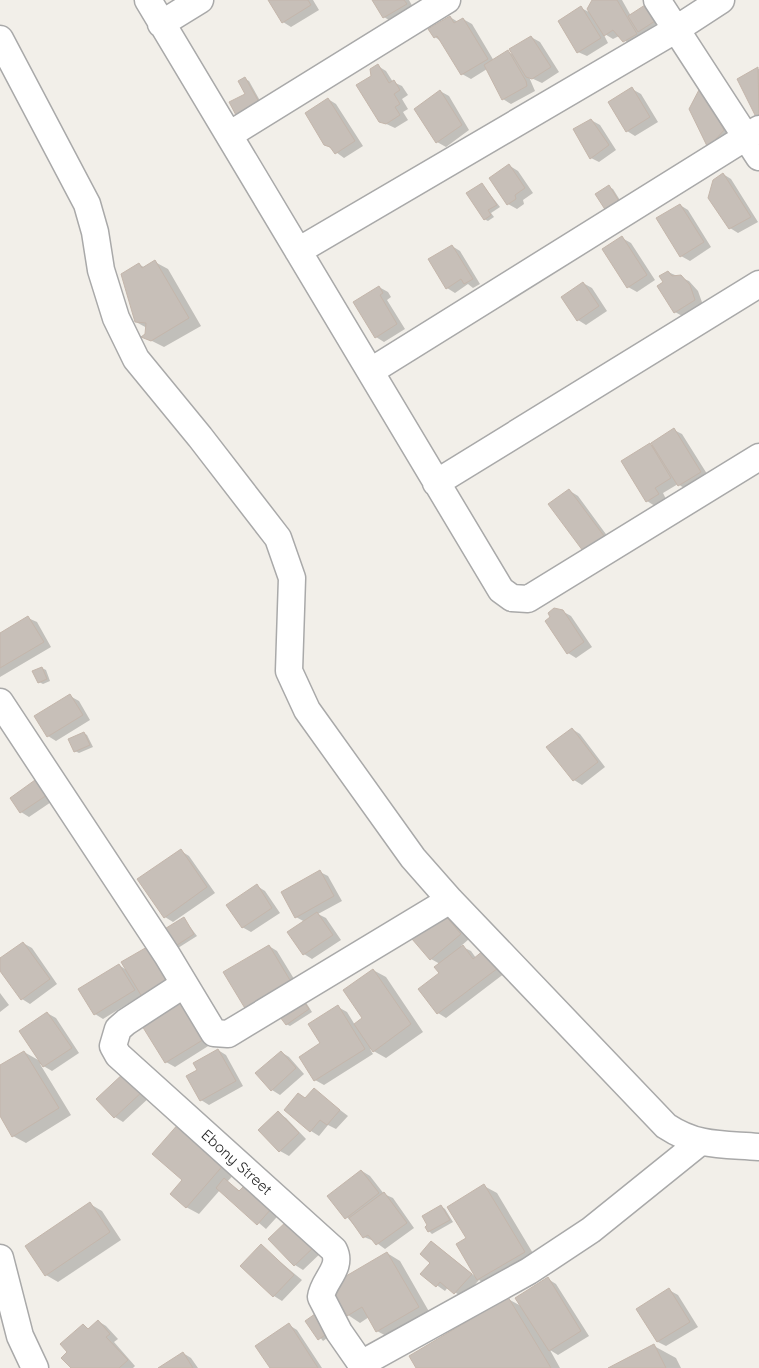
<svg xmlns="http://www.w3.org/2000/svg" width="759" height="1368" viewBox="0 0 759 1368" font-family="Quicksand,sans-serif">
<style>
.shadow{fill:#0003}
.building{fill:#c7bfb8;stroke:#c4b6ab}
.lines{fill:none;stroke-linecap:round;stroke-linejoin:round}
.minor-casing{stroke:#a9a9a9;stroke-width:29}
.minor{stroke:#fff;stroke-width:26}
.labels{text-anchor:middle;dominant-baseline:central;stroke-width:4.5;stroke-linejoin:round;paint-order:stroke}
.street-label{font-size:15px;fill:#222;stroke:#fff}
</style>
<rect width="100%" height="100%" fill="#f2efe9"/>
<path class="shadow" d="M269 0H313L319 10 291 27 283 22Z
M374 0H409L414 9 392 22 384 17Z
M593 0H622L631 16 645 7 658 23 642 34 645 39 632 46 619 36 613 39 603 33 608 43 587 56 578 52 581 8 591 13Z
M450 17 458 22 463 19 472 24 494 61 508 52 514 55 531 37 540 42 559 72 542 83 529 77 535 91 511 104 503 99 487 69 471 79 462 74 442 42 435 37 430 29Z
M378 66 386 71 393 82 402 86 408 95 402 99 408 109 403 112 408 120 395 128 380 121 372 77Z
M758 69H759V117L738 80Z
M245 79 249 81 263 106 246 94Z
M701 87 732 136 709 147Z
M632 89 641 94 658 122 635 136 627 131Z
M440 91 449 96 469 130 446 147 437 142Z
M328 99 336 104 363 146 344 158 325 144Z
M591 120 600 125 616 150 599 162 591 158Z
M510 166 518 171 533 193 523 200 524 204 517 209 508 204Z
M723 174 731 179 758 222 738 233 730 228Z
M482 184 500 207 491 213 494 217 488 221 484 219Z
M609 187 613 189 623 205 610 213Z
M680 205 688 210 711 247 690 261 681 256Z
M622 238 631 243 655 280 637 292 628 287Z
M452 246 460 251 480 284 473 288 468 284 455 293 447 288Z
M155 262 168 269 201 326 164 347 144 337 146 335 147 328 136 322 139 264 145 268Z
M668 272 689 281 698 291 703 305 684 317 675 312 659 286 664 282Z
M583 283 592 288 607 311 586 325 578 320Z
M379 287 388 292 391 297 387 300 405 329 384 342 376 337Z
M674 430 682 434 709 477 687 490 678 484 663 493 666 499 655 506 647 501 622 461 650 444 656 448Z
M570 491 578 496 611 541 584 550Z
M562 611 571 616 592 647 576 658 568 653 552 617Z
M28 618 37 622 51 647 0 677V634Z
M42 668 46 670 50 681 43 684 39 682Z
M70 696 79 701 90 720 56 741 48 736Z
M572 729 580 734 605 767 582 785 574 780Z
M84 733 87 735 93 747 79 753 75 751Z
M42 777 60 796 29 817 21 812Z
M181 851 189 856 215 893 173 922 165 917Z
M320 872 328 876 342 901 318 914 326 918 341 940 312 959 304 954 305 922 296 917Z
M257 886 265 891 280 913 251 932 242 927Z
M443 914 451 919 469 939 461 946 471 951 476 958 484 951 505 973 446 1018 438 1013 440 964 431 959 414 939Z
M184 919 197 936 178 948 174 946Z
M23 943 32 948 57 984 30 1004 22 999 0 969V960Z
M269 946 277 951 299 987 255 1013Z
M119 965 128 971 142 995 103 1019 95 1014Z
M373 970 386 977 423 1032 386 1058 370 1049 373 1054 324 1085 315 1080 322 1044 338 1007 347 1012 355 1025 364 1019Z
M0 993 9 1005 0 1012Z
M180 997 213 1043 175 1067 166 1062 141 1021Z
M305 1001 312 1012 290 1026 286 1024Z
M47 1013 56 1018 79 1053 52 1071 40 1064 71 1115 26 1143 13 1136 0 1114V1067L24 1052 40 1061Z
M218 1050 226 1055 243 1086 209 1105 201 1100 199 1070Z
M281 1052 289 1057 304 1074 280 1095 272 1090Z
M126 1073 151 1096 123 1122 115 1117Z
M314 1090 348 1116 336 1129 328 1125 319 1136 311 1131 299 1094 306 1099Z
M278 1113 286 1118 306 1139 289 1156 280 1151 260 1130Z
M181 1124 238 1170 227 1182 240 1191 285 1208 266 1229 220 1190 199 1214 186 1207Z
M362 1171 370 1176 384 1194 393 1198 414 1228 385 1249 374 1241 364 1237 329 1196Z
M484 1186 497 1193 537 1260 490 1287 479 1280 463 1298 448 1287 445 1291 421 1274 431 1262 432 1242 476 1277Z
M90 1204 102 1211 121 1240 58 1282 46 1275Z
M441 1206 445 1209 453 1222 432 1234 429 1231Z
M270 1239 324 1250 303 1270 295 1265Z
M261 1246 302 1280 282 1301 274 1296 242 1266Z
M387 1253 400 1261 431 1315 390 1338 377 1331 369 1317 360 1323 348 1315Z
M548 1279 556 1284 589 1336 558 1355 550 1350 560 1368H418L508 1299 523 1307Z
M669 1290 678 1295 698 1327 666 1346 658 1342 638 1310Z
M98 1321 106 1326 118 1339 114 1342 135 1366 133 1368H72L69 1352 83 1325 89 1329Z
M307 1321 338 1330 323 1341Z
M289 1325 297 1330 322 1368H271Z
M654 1346 676 1358 681 1368H611Z
M183 1353 191 1358 198 1368H160Z"/>
<path class="building" d="M268 0H308L311 5 282 23Z
M372 0H404L407 4 383 18Z
M592 0H617L637 34 623 42 613 30 604 36 587 9Z
M645 5 655 21 638 32 628 16Z
M581 6 601 38 577 53 558 21Z
M450 16 454 23 463 18 488 59 461 75 437 36 434 38 428 29Z
M531 36 551 67 532 79 526 77 509 49Z
M508 50 526 81 527 86 502 100 484 65Z
M378 64 389 83 394 80 400 90 394 94 400 104 395 107 400 115 386 124 379 122 356 85 371 76 370 69Z
M758 67 759 114 756 117 737 79Z
M245 77 260 104 237 117 229 102 245 94 238 81Z
M701 86 724 130 708 148 689 109Z
M632 87 650 117 626 132 608 102Z
M440 90 462 125 436 143 414 109Z
M328 98 355 141 335 154 330 147 324 145 305 113Z
M591 119 609 145 590 159 573 129Z
M509 164 525 188 515 195 516 199 507 205 489 178Z
M723 173 751 217 729 229 708 198 713 180Z
M482 183 497 205 488 210 491 215 484 220 466 193Z
M609 185 620 203 606 211 595 194Z
M680 204 704 242 680 257 656 218Z
M622 236 647 275 627 288 602 249Z
M452 245 473 279 464 284 461 279 446 289 428 259Z
M155 260 189 318 151 341 141 337 145 334 146 323 135 322 121 274 139 263 142 268Z
M668 271 672 276 681 275 690 285 695 300 674 313 657 286 663 282 659 276Z
M583 282 599 306 577 321 561 297Z
M379 286 383 293 380 295 397 324 375 338 353 302Z
M674 428 701 472 678 486 651 443Z
M650 443 671 478 655 488 659 494 646 502 621 461Z
M569 489 604 536 583 551 548 504Z
M554 608 563 610 584 642 567 654 545 621 550 617 548 613Z
M28 616 44 642 0 668V633Z
M42 667 47 679 38 683 32 671Z
M70 694 83 715 47 737 34 716Z
M572 728 598 762 573 781 546 747Z
M84 732 90 745 74 752 68 739Z
M42 775 53 791 20 813 10 798Z
M181 849 207 887 164 918 137 879Z
M320 870 334 896 295 918 281 892Z
M257 884 272 908 242 928 226 905Z
M317 912 333 935 303 955 287 932Z
M443 913 461 934 430 960 412 939Z
M184 917 194 934 174 947 163 930Z
M23 942 50 979 21 1000 0 971V958Z
M154 943 176 981 144 1000 121 962Z
M269 945 291 982 246 1010 223 972Z
M463 945 473 959 484 950 498 968 437 1014 418 989 439 973 434 967Z
M119 964 135 990 94 1015 78 989Z
M373 969 411 1024 373 1052 354 1024 362 1018 343 990Z
M180 996 206 1038 165 1063 139 1021Z
M301 998 309 1009 286 1025 277 1013Z
M338 1005 365 1049 314 1081 299 1057 320 1043 308 1024Z
M47 1012 72 1048 43 1067 19 1031Z
M218 1049 236 1081 200 1101 186 1076 197 1070 193 1063Z
M24 1051 59 1108 12 1137 0 1116V1065Z
M281 1051 296 1068 271 1091 255 1073Z
M126 1071 144 1090 114 1118 96 1099Z
M314 1088 340 1110 327 1125 320 1120 310 1132 284 1110 298 1093 305 1098Z
M278 1111 299 1133 279 1152 258 1130Z
M180 1122 226 1162 186 1208 170 1194 182 1180 152 1154Z
M361 1170 379 1193 345 1219 327 1196Z
M224 1178 239 1191 251 1179 277 1202 257 1225 216 1188Z
M484 1184 525 1252 477 1280 456 1244 466 1238 447 1207Z
M384 1192 407 1223 376 1245 368 1235 363 1238 349 1218Z
M90 1202 110 1232 45 1276 25 1246Z
M441 1205 450 1220 428 1232 425 1227 427 1225 422 1216Z
M290 1218 316 1245 294 1266 268 1239Z
M431 1241 472 1274 454 1294 440 1282 436 1287 420 1274 430 1263 420 1254Z
M261 1244 294 1275 273 1297 240 1266Z
M387 1252 419 1307 376 1332 362 1307 347 1316 329 1286Z
M548 1277 581 1331 549 1351 515 1298Z
M669 1288 690 1322 657 1342 636 1309Z
M508 1297 551 1368H416L409 1356Z
M322 1309 335 1328 318 1340 305 1321Z
M98 1320 110 1334 106 1337 128 1360 119 1368H71L61 1358 67 1352 60 1344 83 1324 88 1329Z
M289 1323 318 1368H270L255 1346Z
M654 1344 666 1368H608Z
M183 1352 193 1368H158Z"/>
<g class="lines">
<g class="minor-casing">
<path id="minor" d="M148 0 501 590 512 598 528 599 759 457
M657 0 759 157
M161 24 200 0
M0 39 87 204 95 232 101 270 116 318 136 359 200 437 278 538 292 578 289 671 307 710 413 858 450 900 666 1126C698 1147 722 1144 759 1147
M229 135 447 0
M298 251 675 30 721 0
M371 371 759 129
M436 483 759 284
M0 702 167 955 214 1033 228 1034 450 900
M183 985 126 1022 118 1029 113 1046 118 1055 334 1250C343 1268 323 1280 321 1297L339 1332 364 1368
M0 1258 20 1336 35 1368
M361 1364 529 1271 591 1230 699 1143"/>
</g>
<use href="#minor" class="minor"/>
</g>
<g class="labels">
<g class="street-label">
<text transform="translate(237 1162) rotate(42)">Ebony Street</text>
</g>
</g>
</svg>
